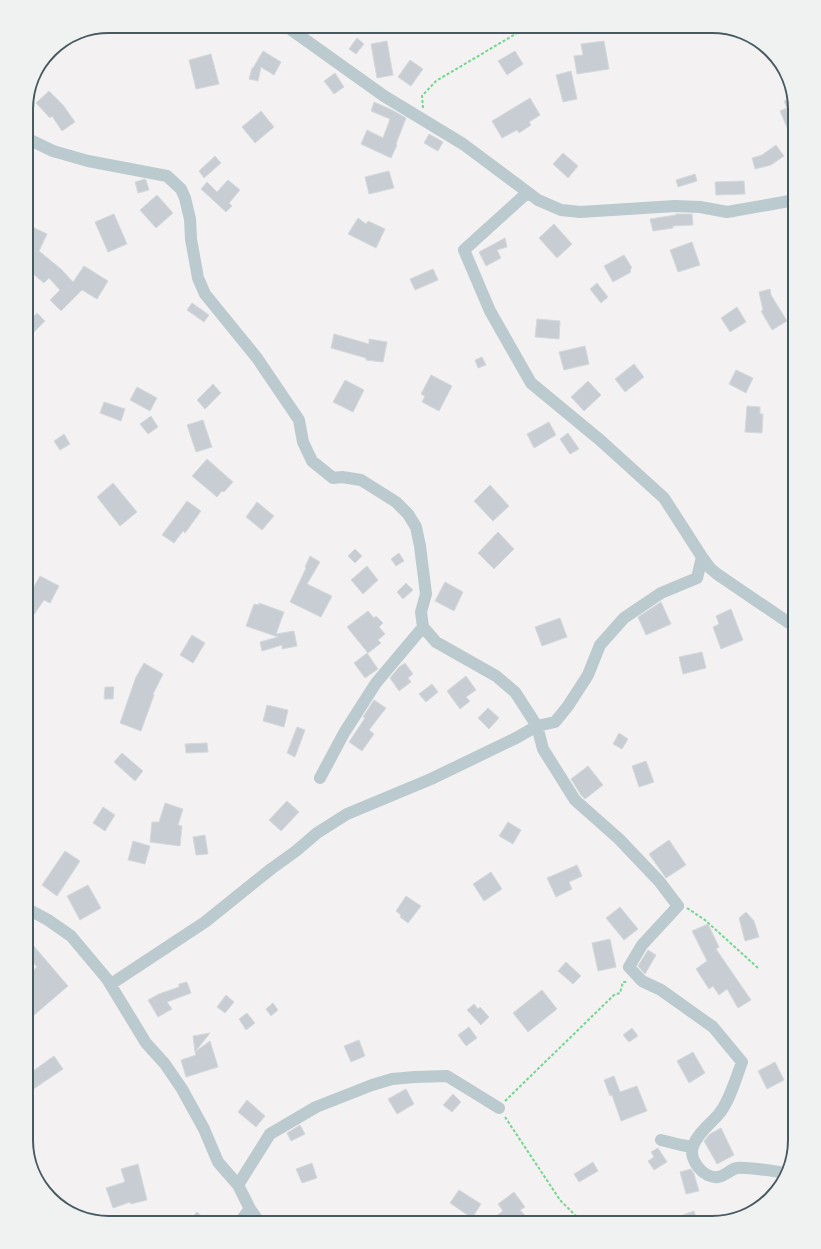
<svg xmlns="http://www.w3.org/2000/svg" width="821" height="1249" viewBox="0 0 821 1249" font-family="'IBM Plex Sans',sans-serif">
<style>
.building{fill:#c7cdd2;stroke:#d4d9dd}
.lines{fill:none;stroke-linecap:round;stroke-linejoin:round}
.path{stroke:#70d78d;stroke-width:2;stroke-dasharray:3 2;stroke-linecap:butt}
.street{stroke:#bacacf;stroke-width:12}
.rim{fill:none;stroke:#465a61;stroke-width:2}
</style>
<rect width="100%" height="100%" fill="#f3f1f1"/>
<path class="building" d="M357 38 364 44 356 54 349 49Z
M387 41 393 75 377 78 371 44Z
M604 41 609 69 577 74 574 56 583 55 581 44Z
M263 51 281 62 274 75 261 67 258 81 249 79 252 68H253Z
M515 51 523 64 507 75 498 61Z
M211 54 219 84 196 89 189 60Z
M410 60 423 69 411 86 398 77Z
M571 71 577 99 563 102 556 75Z
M335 73 344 87 334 94 324 81Z
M49 91 63 105 75 122 62 131 52 116 50 118 36 103Z
M530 98 540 115 529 122 531 125 519 133 517 130 502 138 492 121Z
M792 98 795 108V146L780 111 787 108 784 101Z
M374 102 392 110 406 118 396 144 397 145 391 158 361 144 367 130 383 138 390 119 371 111Z
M261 111 274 127 255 143 242 127Z
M429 134 443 142 438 151 424 143Z
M776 145 784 156 771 165 755 169 752 158 762 155Z
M563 153 578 166 568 178 553 164Z
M215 156 221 163 204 178 199 171Z
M389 171 394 188 369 194 365 177Z
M695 174 697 181 678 187 676 180Z
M145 179 146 180 149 190 138 193 135 182Z
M228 180 240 190 229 203 232 206 226 212 201 189 207 182 217 192Z
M744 181 745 194 716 195 715 182Z
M157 195 173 213 156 228 140 210Z
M114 214 127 244 108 252 95 222Z
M676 214H692L693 225 673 226V228L653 231 650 219 676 215Z
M358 218 366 224 368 221 385 229 376 248 348 234Z
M26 224 47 234 39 251 61 269 73 282 84 266 108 281 97 299 82 290 61 311 50 300 60 290 49 278 44 283 26 268Z
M554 224 572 244 557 258 539 238Z
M505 238 507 247 497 250 501 258 486 266 479 252Z
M692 242 700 265 678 272 670 250Z
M624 255 632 268 630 269 631 272 613 282 604 266Z
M433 269 438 280 415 290 410 279Z
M597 283 608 297 601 303 590 289Z
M770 289 771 295 787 321 772 330 761 311 763 310 759 292Z
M192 303 209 315 204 322 187 310Z
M737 307 746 322 730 332 721 318Z
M37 313 45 321 26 340V324Z
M537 319 560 321 559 339 535 337Z
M334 334 369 344V339L387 342 383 362 366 360V358L331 348Z
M585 346 589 364 564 370 559 352Z
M482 357 486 365 478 368 475 360Z
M634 364 644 377 625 392 615 379Z
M736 370 753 378 746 393 729 384Z
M431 375 452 386 439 411 422 402 425 396 421 394Z
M345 380 364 390 353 412 333 402Z
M588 381 601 395 584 411 571 397Z
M213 384 221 393 205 409 197 400Z
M137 387 157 398 150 411 130 400Z
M104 402 125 409 121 421 100 413Z
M747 406 760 407V414H763L762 433 745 432Z
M151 416 158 427 148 434 140 424Z
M203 420 212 447 196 452 187 425Z
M549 422 556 435 534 448 527 434Z
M568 433 579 449 570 454 560 439Z
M64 434 70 444 60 450 54 441Z
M207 459 233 482 224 492 222 491 217 497 192 476Z
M113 483 137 512 120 526 97 497Z
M490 485 509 506 493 521 474 501Z
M187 501 201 511 185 533 183 531 174 543 162 535Z
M257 502 274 516 262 530 246 517Z
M498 532 514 549 494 569 478 553Z
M355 549 362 556 355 563 348 556Z
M399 553 404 561 396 566 391 559Z
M310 556 320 562 307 584 332 596 321 617 290 602 306 568 305 567Z
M367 566 378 580 363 594 351 580Z
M40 576 59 586 50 603 44 600 26 626V601Z
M445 582 463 592 454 611 435 601Z
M406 583 413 590 403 599 397 592Z
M661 602 671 624 646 635 638 617Z
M259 603 284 612 276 634 294 631 297 646 282 649V645L262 651 260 642 278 637 246 626 254 604 259 605Z
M731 609 743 640 721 649 713 627 719 624 716 616Z
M368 611 374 618 376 616 383 623 379 627 385 634 378 640 381 643 368 653 347 627Z
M560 618 567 637 542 646 535 627Z
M192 635 205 643 193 663 180 655Z
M702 652 706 668 683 674 679 657Z
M367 653 378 669 365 678 354 663Z
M144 663 163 674 153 694 154 695 141 731 120 723 136 677Z
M405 663 413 674 408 678 411 682 399 691 390 678 399 667Z
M466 676 476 690 466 697 470 701 460 709 447 691Z
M432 684 438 692 426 702 419 694Z
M105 687H114L113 699H104Z
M374 700 386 708 369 730 374 734 362 751 349 742 365 718 363 717Z
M267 705 288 710 284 727 263 721Z
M488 708 499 718 489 729 478 718Z
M297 727 305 730 295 757 287 753Z
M619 733 628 739 622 749 613 744Z
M207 743 208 752 186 753 185 744Z
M122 753 143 771 135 781 114 762Z
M646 761 654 782 639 787 632 766Z
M588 766 603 785 585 799 581 795 571 779Z
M287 801 299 812 281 831 269 820Z
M165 803 183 809 178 825 182 826 180 846 150 842 152 822H159Z
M103 807 115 815 105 831 93 823Z
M508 822 521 830 513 844 499 836Z
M205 835 208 854 196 855 193 837Z
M669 840 686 865 666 878 649 854Z
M133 841 150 846 145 864 128 860Z
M65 851 80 861 57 896 42 885Z
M577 865 582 876 569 882 572 889 556 897 547 878Z
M491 872 502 889 484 901 473 884Z
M88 885 101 908 80 920 67 896Z
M406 896 421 906 408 923 400 917 401 915 396 911Z
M620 907 638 929 624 940 606 918Z
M746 912 754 921 759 937 745 941 739 918Z
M708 924 719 947 716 949 751 1000 738 1008 727 989 719 995 713 986 709 989 696 969 707 961 692 931Z
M610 939 616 967 598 971 592 943Z
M32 944 68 986 26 1022V977L37 967 26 954V949Z
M648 950 656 955 645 974 638 966Z
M566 962 581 976 573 984 558 971Z
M187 982 191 993 167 1002 172 1009 158 1017 148 1000 159 994 179 987V984Z
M542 990 557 1009 528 1032 513 1013Z
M226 995 234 1002 225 1013 217 1007Z
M273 1003 278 1010 271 1016 266 1009Z
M474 1004 478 1009 480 1007 489 1017 481 1025 467 1010Z
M247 1013 255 1023 246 1030 239 1019Z
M469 1027 477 1038 466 1046 458 1035Z
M632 1028 638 1036 629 1042 623 1035Z
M210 1033 195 1052 193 1036Z
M359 1040 365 1056 351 1062 344 1046Z
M210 1041 218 1067 186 1077 181 1060 196 1055 195 1052Z
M693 1052 705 1073 689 1083 677 1061Z
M54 1056 63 1069 29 1092 26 1088V1076Z
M775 1062 784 1080 767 1089 758 1071Z
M614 1076 620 1092 637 1086 647 1111 621 1121 612 1095 610 1096 604 1080Z
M406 1089 414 1104 397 1114 388 1099Z
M453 1094 461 1102 452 1112 443 1105Z
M247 1100 265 1116 256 1127 238 1112Z
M300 1125 305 1134 291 1141 287 1133Z
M721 1128 734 1155 717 1164 704 1141 710 1134Z
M658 1148 667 1162 654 1170 648 1161 654 1157 651 1152Z
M593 1162 598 1171 579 1182 574 1174Z
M312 1163 317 1178 302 1183 296 1169Z
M138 1164 147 1200 131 1204 130 1202 113 1208 106 1188 125 1182 121 1169Z
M691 1169 694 1174 699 1191 686 1194 680 1172Z
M459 1190 481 1204 472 1218 450 1203Z
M514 1192 525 1207 520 1210 532 1223H486L503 1211 498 1204Z
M694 1211 698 1223H686L683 1215Z
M197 1212 209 1223H187Z"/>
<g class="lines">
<path class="path" d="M423 108 422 96 436 81 529 26
M687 908 705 920 758 968
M505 1101 614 995 620 993 623 982H628
M505 1117 560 1200 583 1223"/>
<path class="street" d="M286 26 384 96 463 144 538 200 561 210 580 212 675 206 700 207 727 212 795 200
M26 138 53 151 88 161 167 176 181 189 185 198 190 219 191 239 198 278 205 294 257 358 299 420 303 442 312 461 333 478 342 477 361 480 396 502 408 514 416 527 420 546 426 594 421 612 423 627 436 642 496 676 515 692 537 726 543 749 575 800 619 839 659 881 678 906 642 945 629 967 642 981 661 990 713 1027 742 1062C736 1078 729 1103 718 1115 709 1125 698 1133 693 1146 688 1160 704 1179 718 1177 725 1176 731 1169 737 1168 744 1167 780 1171 786 1174
M527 193 464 250 490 311 531 383 600 440 664 498 702 557
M320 778 344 733 376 683 423 627
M26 908 48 920 71 936 107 979 146 1043 165 1064 182 1089 204 1129 218 1162 238 1185 250 1209 260 1223
M111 984 205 922 271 869 296 851 317 833 347 814 431 779 516 738 537 726 555 722 568 706 588 675 600 645 624 618 661 593 697 578 702 557 710 568 717 574 795 627
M661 1140 681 1145 693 1147
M238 1185 270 1134 316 1107 372 1085 392 1079 415 1077 447 1076 499 1108
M239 1223 250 1209"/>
</g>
<path d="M0 0H821V1249H0ZM109 33H712A76 76 0 0 1 788 109V1140A76 76 0 0 1 712 1216H109A76 76 0 0 1 33 1140V109A76 76 0 0 1 109 33Z" fill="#f0f2f2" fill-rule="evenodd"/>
<path class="rim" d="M109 33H712A76 76 0 0 1 788 109V1140A76 76 0 0 1 712 1216H109A76 76 0 0 1 33 1140V109A76 76 0 0 1 109 33Z"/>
</svg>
